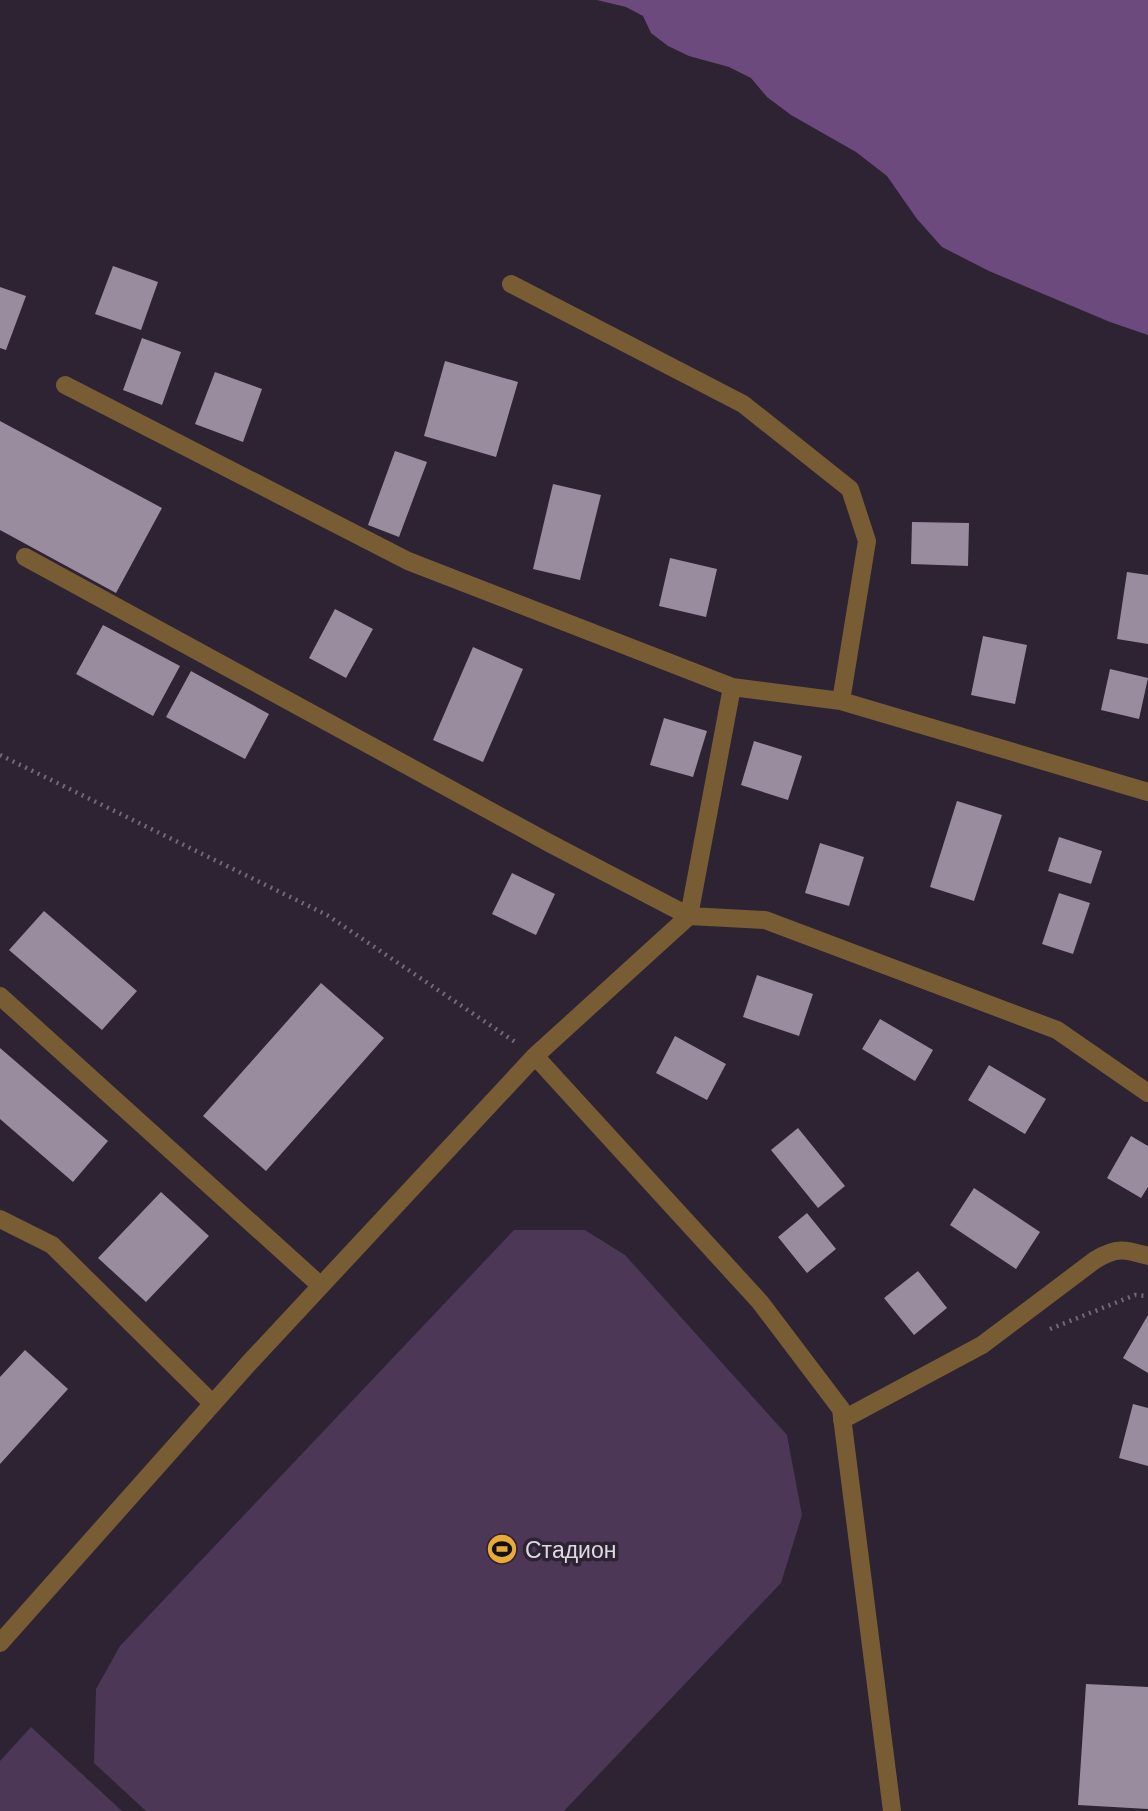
<svg xmlns="http://www.w3.org/2000/svg" width="1148" height="1811" viewBox="0 0 1148 1811" font-family="Barlow,sans-serif">
<style>
.green{fill:#4c3757}
.water{fill:#6c4a7d}
.building{fill:#988c9e}
.lines{fill:none;stroke-linecap:round;stroke-linejoin:round}
.path{stroke:#716976;stroke-width:4.5;stroke-dasharray:2 5;stroke-linecap:butt}
.minor{stroke:#785d34;stroke-width:18}
.labels{text-anchor:middle;dominant-baseline:central;stroke-width:7;stroke-linejoin:round;paint-order:stroke}
.poi-label{font-size:23px;fill:#ded8e2;stroke:#2d2332;text-anchor:start}
</style>
<rect width="100%" height="100%" fill="#2d2332"/>
<path class="green" d="M514 1230H585L625 1255 787 1435 802 1515 781 1583 564 1811H146L94 1763 96 1689 120 1646Z
M31 1727 122 1811H0V1761Z"/>
<path class="water" d="M597 0H1148V335L1110 322 989 271 942 247 917 219 887 176 856 152 791 115 767 97 751 78 729 67 689 56 668 46 651 33 643 16 626 7Z"/>
<path class="building" d="M113 266 158 282 141 330 95 314Z
M0 287 26 296 6 350 0 348Z
M142 338 181 352 162 405 123 390Z
M445 361 518 382 496 457 424 436Z
M215 372 262 389 243 442 195 424Z
M0 421 162 508 116 593 0 530Z
M395 451 427 462 399 537 368 525Z
M553 484 601 495 580 580 533 569Z
M912 522 969 523 968 566 911 564Z
M670 558 717 569 706 617 659 606Z
M1127 572 1148 575V644L1117 639Z
M335 609 373 629 346 678 309 658Z
M103 625 180 666 153 716 76 674Z
M983 636 1027 645 1015 704 971 695Z
M473 647 523 669 483 762 433 740Z
M1110 669 1148 678 1139 719 1101 710Z
M191 671 269 714 245 759 166 717Z
M664 718 707 731 693 777 650 765Z
M754 741 802 756 788 800 741 785Z
M957 801 1002 815 974 901 930 887Z
M1059 837 1102 851 1091 884 1048 871Z
M820 843 864 857 849 906 805 893Z
M512 873 555 894 536 935 492 914Z
M1059 893 1090 903 1073 954 1042 944Z
M44 911 137 991 102 1030 9 950Z
M757 975 813 994 799 1036 743 1017Z
M321 983 384 1038 266 1171 203 1116Z
M880 1019 933 1050 915 1081 862 1049Z
M675 1036 726 1064 707 1100 656 1073Z
M0 1048 108 1141 73 1182 0 1119Z
M989 1065 1046 1099 1025 1134 968 1100Z
M798 1128 845 1186 818 1208 771 1150Z
M1131 1136 1148 1146V1187L1141 1198 1107 1178Z
M974 1188 1040 1232 1016 1269 950 1225Z
M161 1192 209 1236 146 1302 98 1258Z
M807 1213 836 1249 807 1273 778 1237Z
M918 1271 947 1308 914 1335 884 1298Z
M1148 1315V1373L1123 1358Z
M25 1350 68 1389 0 1464V1377Z
M1133 1404 1148 1408V1466L1119 1458Z
M1086 1684 1148 1687V1809L1078 1805Z"/>
<g class="lines">
<path class="path" d="M0 755 327 915 515 1042
M1050 1329 1135 1295 1148 1296"/>
<path class="minor" d="M511 284 743 404 850 489 867 541 841 701
M65 385 408 561 732 687 841 701 1148 792
M25 557 551 844 689 916 732 687
M0 996 321 1286
M535 1056 760 1302 841 1409 892 1811
M0 1219 52 1245 213 1404
M842 1420 982 1345 1095 1260C1116 1247 1125 1249 1148 1256
M0 1643 249 1363 535 1056 689 916 765 920 1057 1030 1148 1093"/>
</g>
<defs>
<g id="stadium-disc" transform="scale(1.575)"><circle r="9.5" fill="#eaaa39" stroke="#2d2332"/><path d="M0-5a6.5 5 0 1 0 0 10a6.5 5 0 1 0 0-10ZM-3.5-1.8h7v3.6h-7Z" fill="#111"/></g>
</defs>
<g fill-rule="evenodd">
<use href="#stadium-disc" x="502" y="1549"/>
</g>
<g class="labels">
<g class="poi-label">
<text x="525" y="1549">Стадион</text>
</g>
</g>
</svg>
